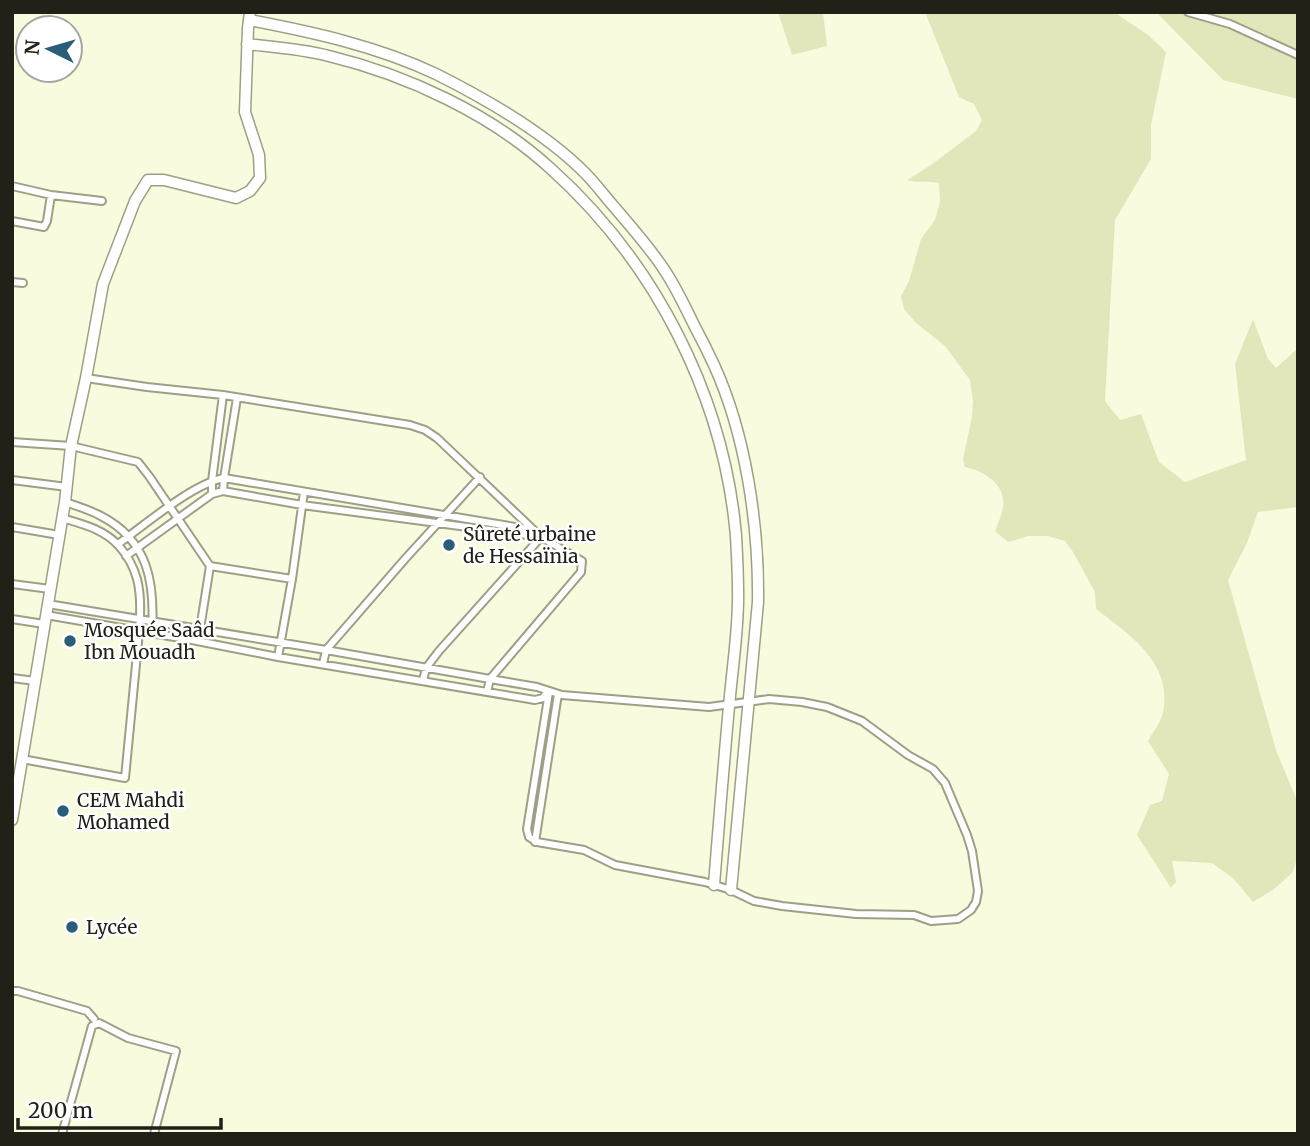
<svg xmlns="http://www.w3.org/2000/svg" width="1310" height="1146" viewBox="0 0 1310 1146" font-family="Merriweather,serif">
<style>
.green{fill:#e3e6bb}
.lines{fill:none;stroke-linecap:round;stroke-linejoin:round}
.street-casing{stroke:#9e9f86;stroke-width:10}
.secondary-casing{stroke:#9e9f86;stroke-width:13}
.street{stroke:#fff;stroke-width:6}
.secondary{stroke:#fff;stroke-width:10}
.poi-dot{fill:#2a5d7a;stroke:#fff;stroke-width:2.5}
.labels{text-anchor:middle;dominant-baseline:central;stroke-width:5;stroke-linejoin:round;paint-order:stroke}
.poi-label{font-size:19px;fill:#212117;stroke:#fff;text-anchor:start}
</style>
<rect width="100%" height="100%" fill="#f9fbdf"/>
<path class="green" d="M778 12H823L827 46 792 55Z
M925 12H1114L1148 35 1166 52 1151 125V159L1115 220 1105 401 1120 420 1141 414 1159 462 1185 482 1246 460 1235 364 1253 319 1268 359 1276 368 1298 348V507L1258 512 1247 543 1228 580 1276 750 1298 803V855L1293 872 1273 890 1253 902 1233 878 1212 863 1172 861 1176 882 1171 888 1137 835 1150 805 1162 801 1169 774 1148 741C1153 732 1161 722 1163 712 1173 663 1130 635 1096 609L1095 592 1073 552 1065 541 1048 536H1029L1008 542 995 531C999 521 1005 508 1003 498 1000 480 980 470 965 467L963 459 972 417 973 401 970 380 945 346 916 323 904 309 901 296 909 281 921 239 935 220 940 202 939 183C928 181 917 183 907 180L931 165 976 131 982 120 974 104 959 97Z
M1156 12H1298V99L1223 80Z"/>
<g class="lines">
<g class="street-casing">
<path id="street" d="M1188 12 1230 24 1298 55
M12 186 51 195 102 201
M12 221 44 227 47 221 51 195
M12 282 23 283
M86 378 147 387 223 395 410 425 425 430 437 438 541 537 582 561 581 572 490 679 487 692
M12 442 71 446 138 462 149 476 210 566 200 629 192 640
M12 480 67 487
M223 491 224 478 237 398
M212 494V481L223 395
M65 502C77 506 90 510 101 516 149 541 155 583 152 633
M12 527 59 535
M118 544C145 525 192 484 224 478L533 530 532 536
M126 556 212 494 223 491 302 505 535 536
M210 566 292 579
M12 584 50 589
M48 604 326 650 490 679 537 687 562 695 709 707 769 699 802 702 827 707 862 721 908 755 933 769 945 783 967 835 972 851 978 891 976 902 971 910 958 919 931 921 914 915 856 914 782 906 754 901 731 890 705 882 615 865 584 850 537 842 529 837 527 829 549 692
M46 615 192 640 278 657 535 700 543 698 547 692
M12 619 44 624
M278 657 292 579 304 492
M323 664 326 650 405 559 480 477
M12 678 35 681
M423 681 426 668 439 651 541 537
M22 759 125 778C129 737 133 695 137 654 139 630 143 602 137 579 134 568 127 555 119 546 104 529 82 524 62 518
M535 842 558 694
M12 991H18L87 1011 94 1019
M62 1134 92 1026 99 1023 128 1038 176 1051 154 1134"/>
</g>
<g class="secondary-casing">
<path id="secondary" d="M249 20C312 32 377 46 436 74 486 99 546 134 585 173 596 184 606 198 616 209 633 229 651 249 665 271 677 289 686 309 695 327 702 340 708 352 714 365 746 435 759 526 758 602L731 890
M247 44C274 47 303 49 329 56 407 75 491 114 550 168 655 262 724 396 736 536 737 554 738 573 738 591 739 624 733 663 730 696 724 759 719 822 714 885
M12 820 65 502 71 446 86 378 103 284 135 201 148 180H164L236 198 250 191 260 178 259 155 245 112 248 28 250 12"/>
</g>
<use href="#street" class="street"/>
<use href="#secondary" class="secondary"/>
</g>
<g class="poi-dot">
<circle cx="449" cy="545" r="7"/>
<circle cx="70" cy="641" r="7"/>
<circle cx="63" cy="811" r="7"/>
<circle cx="72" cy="927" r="7"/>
</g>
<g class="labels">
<g class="poi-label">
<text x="463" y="534">Sûreté urbaine<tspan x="463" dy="22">de Hessaïnia</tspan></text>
<text x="84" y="630">Mosquée Saâd<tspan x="84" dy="22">Ibn Mouadh</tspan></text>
<text x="77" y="800">CEM Mahdi<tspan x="77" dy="22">Mohamed</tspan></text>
<text x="86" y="927">Lycée</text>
</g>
</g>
<rect width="1310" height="1146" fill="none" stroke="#212117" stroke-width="28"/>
<g transform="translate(49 49) rotate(275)"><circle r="33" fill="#ffffff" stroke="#a6a6a2" stroke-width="2"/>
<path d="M0-5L12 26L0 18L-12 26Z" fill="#2a5d7a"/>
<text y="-10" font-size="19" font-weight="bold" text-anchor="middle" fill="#212117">N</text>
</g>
<path d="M18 1118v10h203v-10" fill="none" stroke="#212117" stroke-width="3.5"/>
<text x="28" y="1118" font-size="21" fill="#212117" stroke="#ffffff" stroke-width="5" paint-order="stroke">200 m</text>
</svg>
